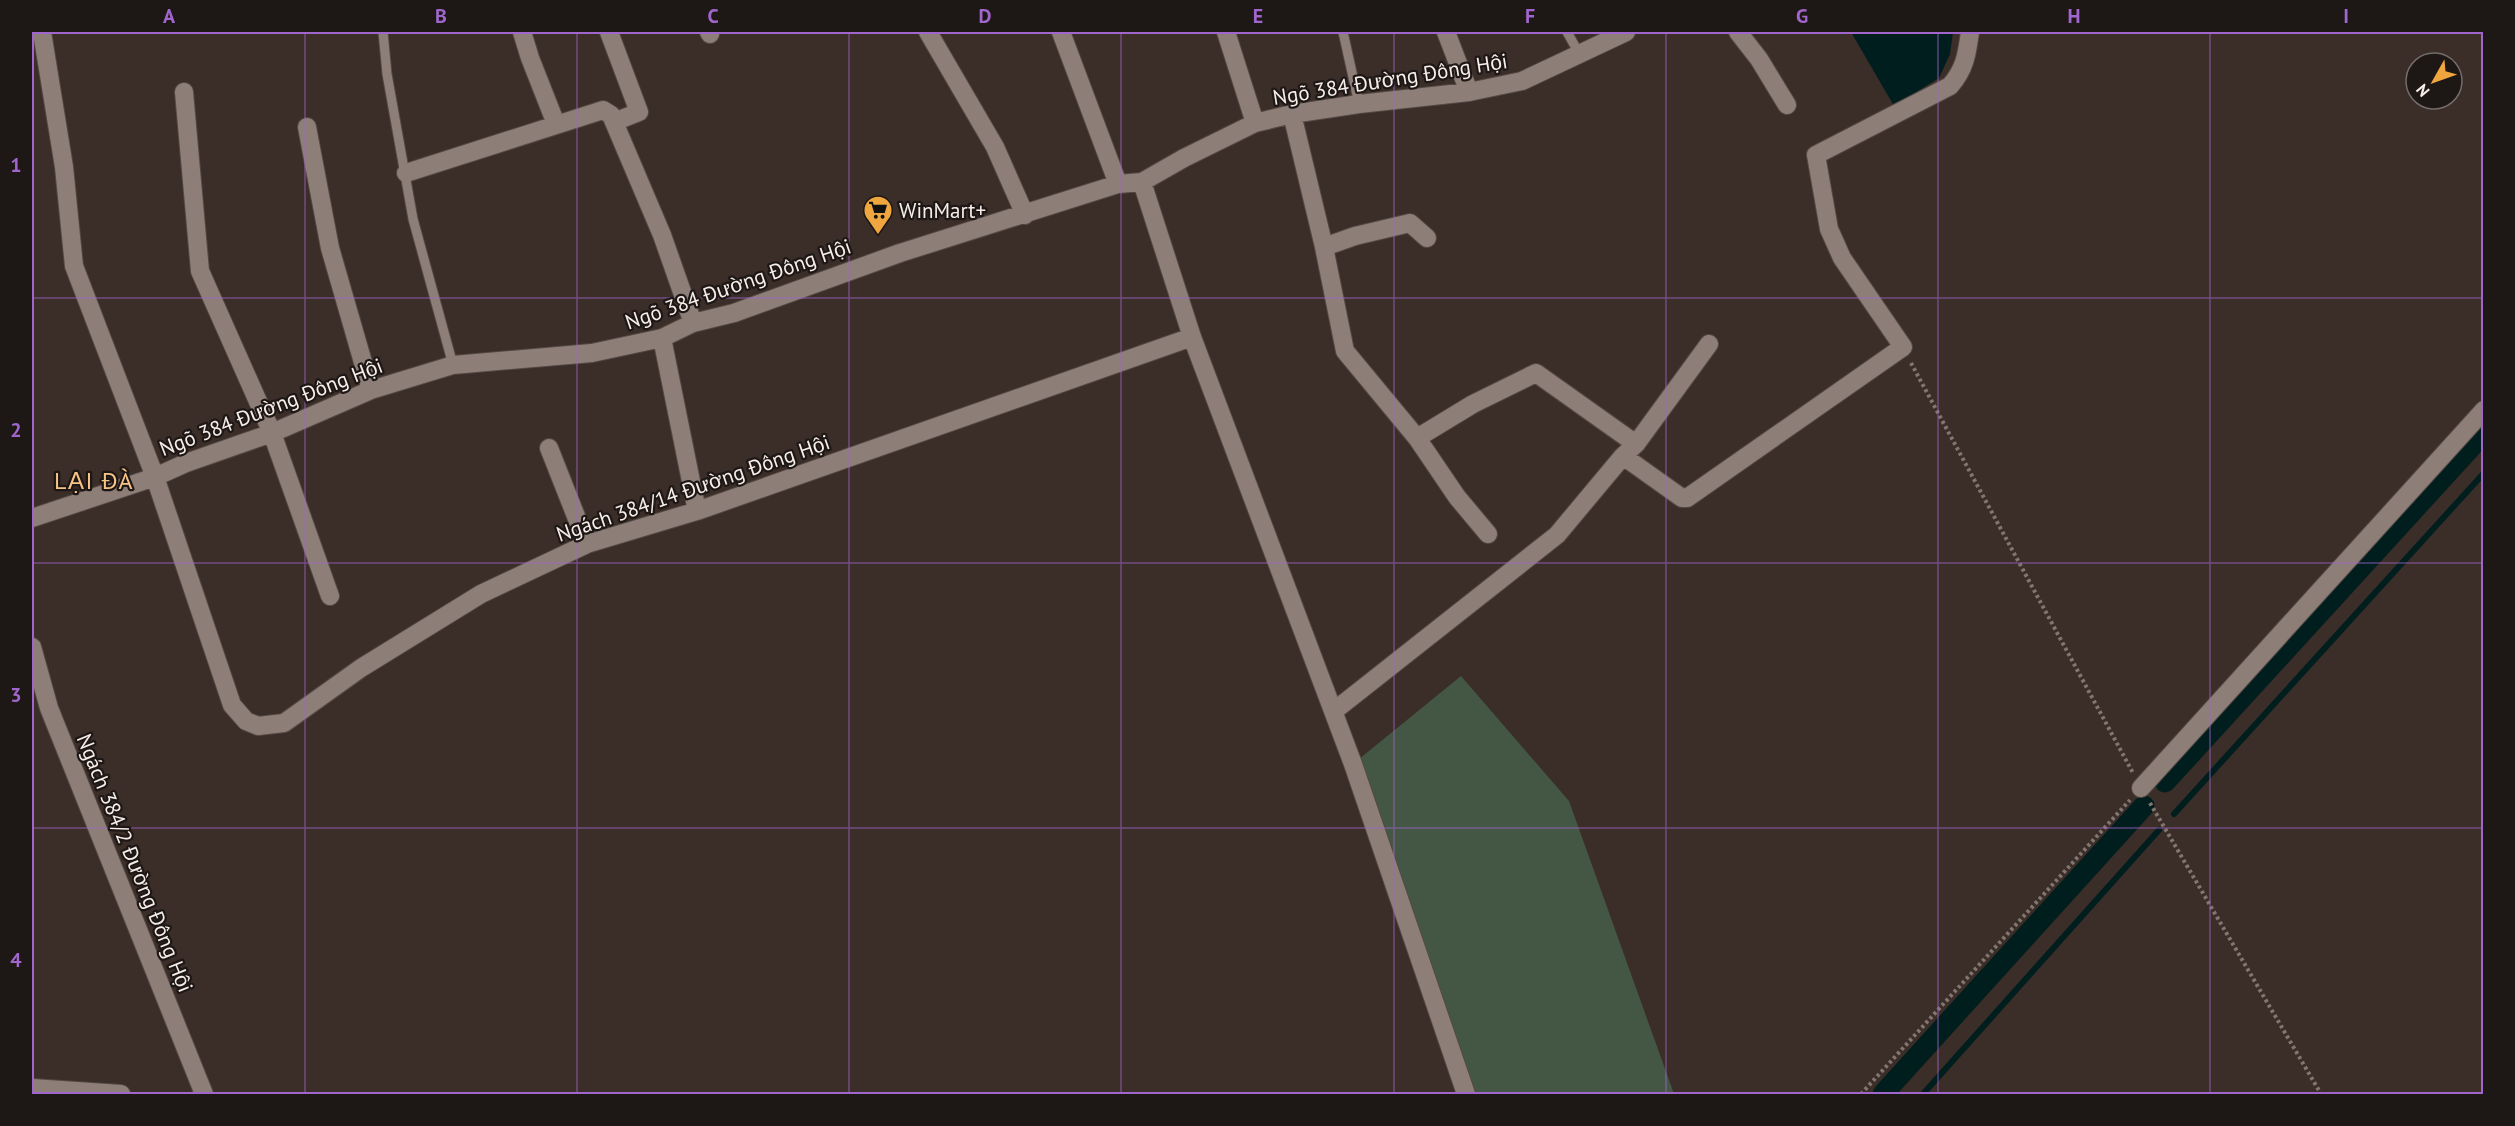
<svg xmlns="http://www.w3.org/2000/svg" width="2515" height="1126" viewBox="0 0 2515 1126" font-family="'PT Sans',sans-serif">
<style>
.green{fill:#445744}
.water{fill:#001e1e}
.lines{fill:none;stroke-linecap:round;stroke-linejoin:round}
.stream{stroke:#001e1e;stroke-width:6}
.canal{stroke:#001e1e;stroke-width:21}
.lane-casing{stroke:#544944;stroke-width:11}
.street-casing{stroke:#544944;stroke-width:20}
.path{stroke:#827671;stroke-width:4;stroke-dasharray:3 3;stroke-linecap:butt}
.lane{stroke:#8e7e78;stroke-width:9}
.street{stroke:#8e7e78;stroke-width:18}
.grid{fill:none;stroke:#a066cc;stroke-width:1.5;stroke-opacity:0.55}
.labels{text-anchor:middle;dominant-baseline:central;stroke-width:4.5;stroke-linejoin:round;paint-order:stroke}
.street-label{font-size:21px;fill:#f7eeea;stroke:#1d1715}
.poi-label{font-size:21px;fill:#f7eeea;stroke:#1d1715;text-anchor:start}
.quarter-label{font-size:24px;letter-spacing:1.5px;fill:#f8c485;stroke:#1d1715}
.neatline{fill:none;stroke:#a066cc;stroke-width:2}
.grid-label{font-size:20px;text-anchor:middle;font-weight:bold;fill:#a066cc}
</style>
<rect width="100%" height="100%" fill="#3b2d28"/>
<path class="green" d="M1461 676 1569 801 1674 1094H1466L1353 764Z"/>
<path class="water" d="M1851 32H1953L1950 54 1939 78 1894 106Z"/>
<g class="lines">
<path class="stream" d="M2174 814 2484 473
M1923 1094 2159 830"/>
<path class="canal" d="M2165 782 2484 433
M1883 1094 2144 806"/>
<g class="lane-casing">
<path id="lane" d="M383 32 387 74 413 219 453 365
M1343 32 1359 104
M1567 32 1580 55"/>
</g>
<g class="street-casing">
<path id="street" d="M42 32 64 167 74 266 155 477 232 705 246 721 258 726 284 723 361 668 481 594 587 544 697 511 1192 337
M522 32 530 58 556 124
M609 32 639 112 614 122
M709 32 710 34
M928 32 995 147 1025 215
M1061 32 1118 184
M1226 32 1255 123
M1446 32 1469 92
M1738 32 1759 59 1787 105
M184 92 200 271 272 433 330 596
M1292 114 1324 247 1345 351 1417 438 1457 497 1488 534
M307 127 330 248 371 390
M406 173 603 110 611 115 662 235 693 323
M1142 182 1192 337 1353 764 1466 1094
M1324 247 1355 236 1410 223 1427 238
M662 338 697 511
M1417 438 1473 404 1536 373 1636 444
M549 448 587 544
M1623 456 1682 498H1687L1903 347 1842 258 1829 229 1816 155 1950 86C1965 69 1967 54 1970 32
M32 518 155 477 186 463 272 433 371 390 453 365 592 353 662 338 693 323 734 313 900 253 1118 184 1142 182 1184 158 1255 123 1292 114 1359 104 1469 92 1522 81 1626 32
M32 647 49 708 204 1094
M1334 711 1557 535 1623 456 1636 444 1709 344
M2141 788 2484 410
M32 1088 121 1094"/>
</g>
<path class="path" d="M1911 363 2133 773
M2150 803 2321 1094
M1861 1094 2130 800"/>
<use href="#lane" class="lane"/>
<use href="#street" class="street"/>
</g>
<path class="grid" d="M305 32V1094M577 32V1094M849 32V1094M1121 32V1094M1394 32V1094M1666 32V1094M1938 32V1094M2210 32V1094M32 298H2484M32 563H2484M32 828H2484"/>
<defs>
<g id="supermarket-pin" transform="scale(1.5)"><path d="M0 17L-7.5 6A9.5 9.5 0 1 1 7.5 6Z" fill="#f0a63f" stroke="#1d1715"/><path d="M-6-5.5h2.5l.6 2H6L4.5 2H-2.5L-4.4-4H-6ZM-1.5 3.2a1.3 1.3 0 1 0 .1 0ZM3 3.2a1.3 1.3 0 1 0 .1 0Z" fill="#111"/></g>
</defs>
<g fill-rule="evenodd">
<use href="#supermarket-pin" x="878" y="210"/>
</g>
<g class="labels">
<g class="street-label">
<text transform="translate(1390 79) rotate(-9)">Ngõ 384 Đường Đông Hội</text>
<text transform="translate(738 284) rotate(-19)">Ngõ 384 Đường Đông Hội</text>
<text transform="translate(271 407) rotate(-21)">Ngõ 384 Đường Đông Hội</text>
<text transform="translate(693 488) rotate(-19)">Ngách 384/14 Đường Đông Hội</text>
<text transform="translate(135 863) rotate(68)">Ngách 384/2 Đường Đông Hội</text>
</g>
<g class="poi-label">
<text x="899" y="210">WinMart+</text>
</g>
<g class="quarter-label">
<text x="94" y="480">LẠI ĐÀ</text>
</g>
</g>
<rect width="2515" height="1126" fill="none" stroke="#1d1715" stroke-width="66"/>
<g transform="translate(2434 81) rotate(230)"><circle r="28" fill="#1d1715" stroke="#746d6a" stroke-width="1.5"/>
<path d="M0-4.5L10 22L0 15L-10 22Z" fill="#f0a63f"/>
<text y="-9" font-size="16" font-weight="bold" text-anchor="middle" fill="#f7eeea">N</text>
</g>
<rect x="33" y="33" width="2449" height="1060" class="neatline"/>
<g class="grid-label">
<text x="169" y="23">A</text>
<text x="441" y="23">B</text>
<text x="713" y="23">C</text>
<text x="985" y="23">D</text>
<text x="1258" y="23">E</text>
<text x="1530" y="23">F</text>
<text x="1802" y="23">G</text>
<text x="2074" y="23">H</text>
<text x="2346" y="23">I</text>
<text x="16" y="172">1</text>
<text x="16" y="437">2</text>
<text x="16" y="702">3</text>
<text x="16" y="967">4</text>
</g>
</svg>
